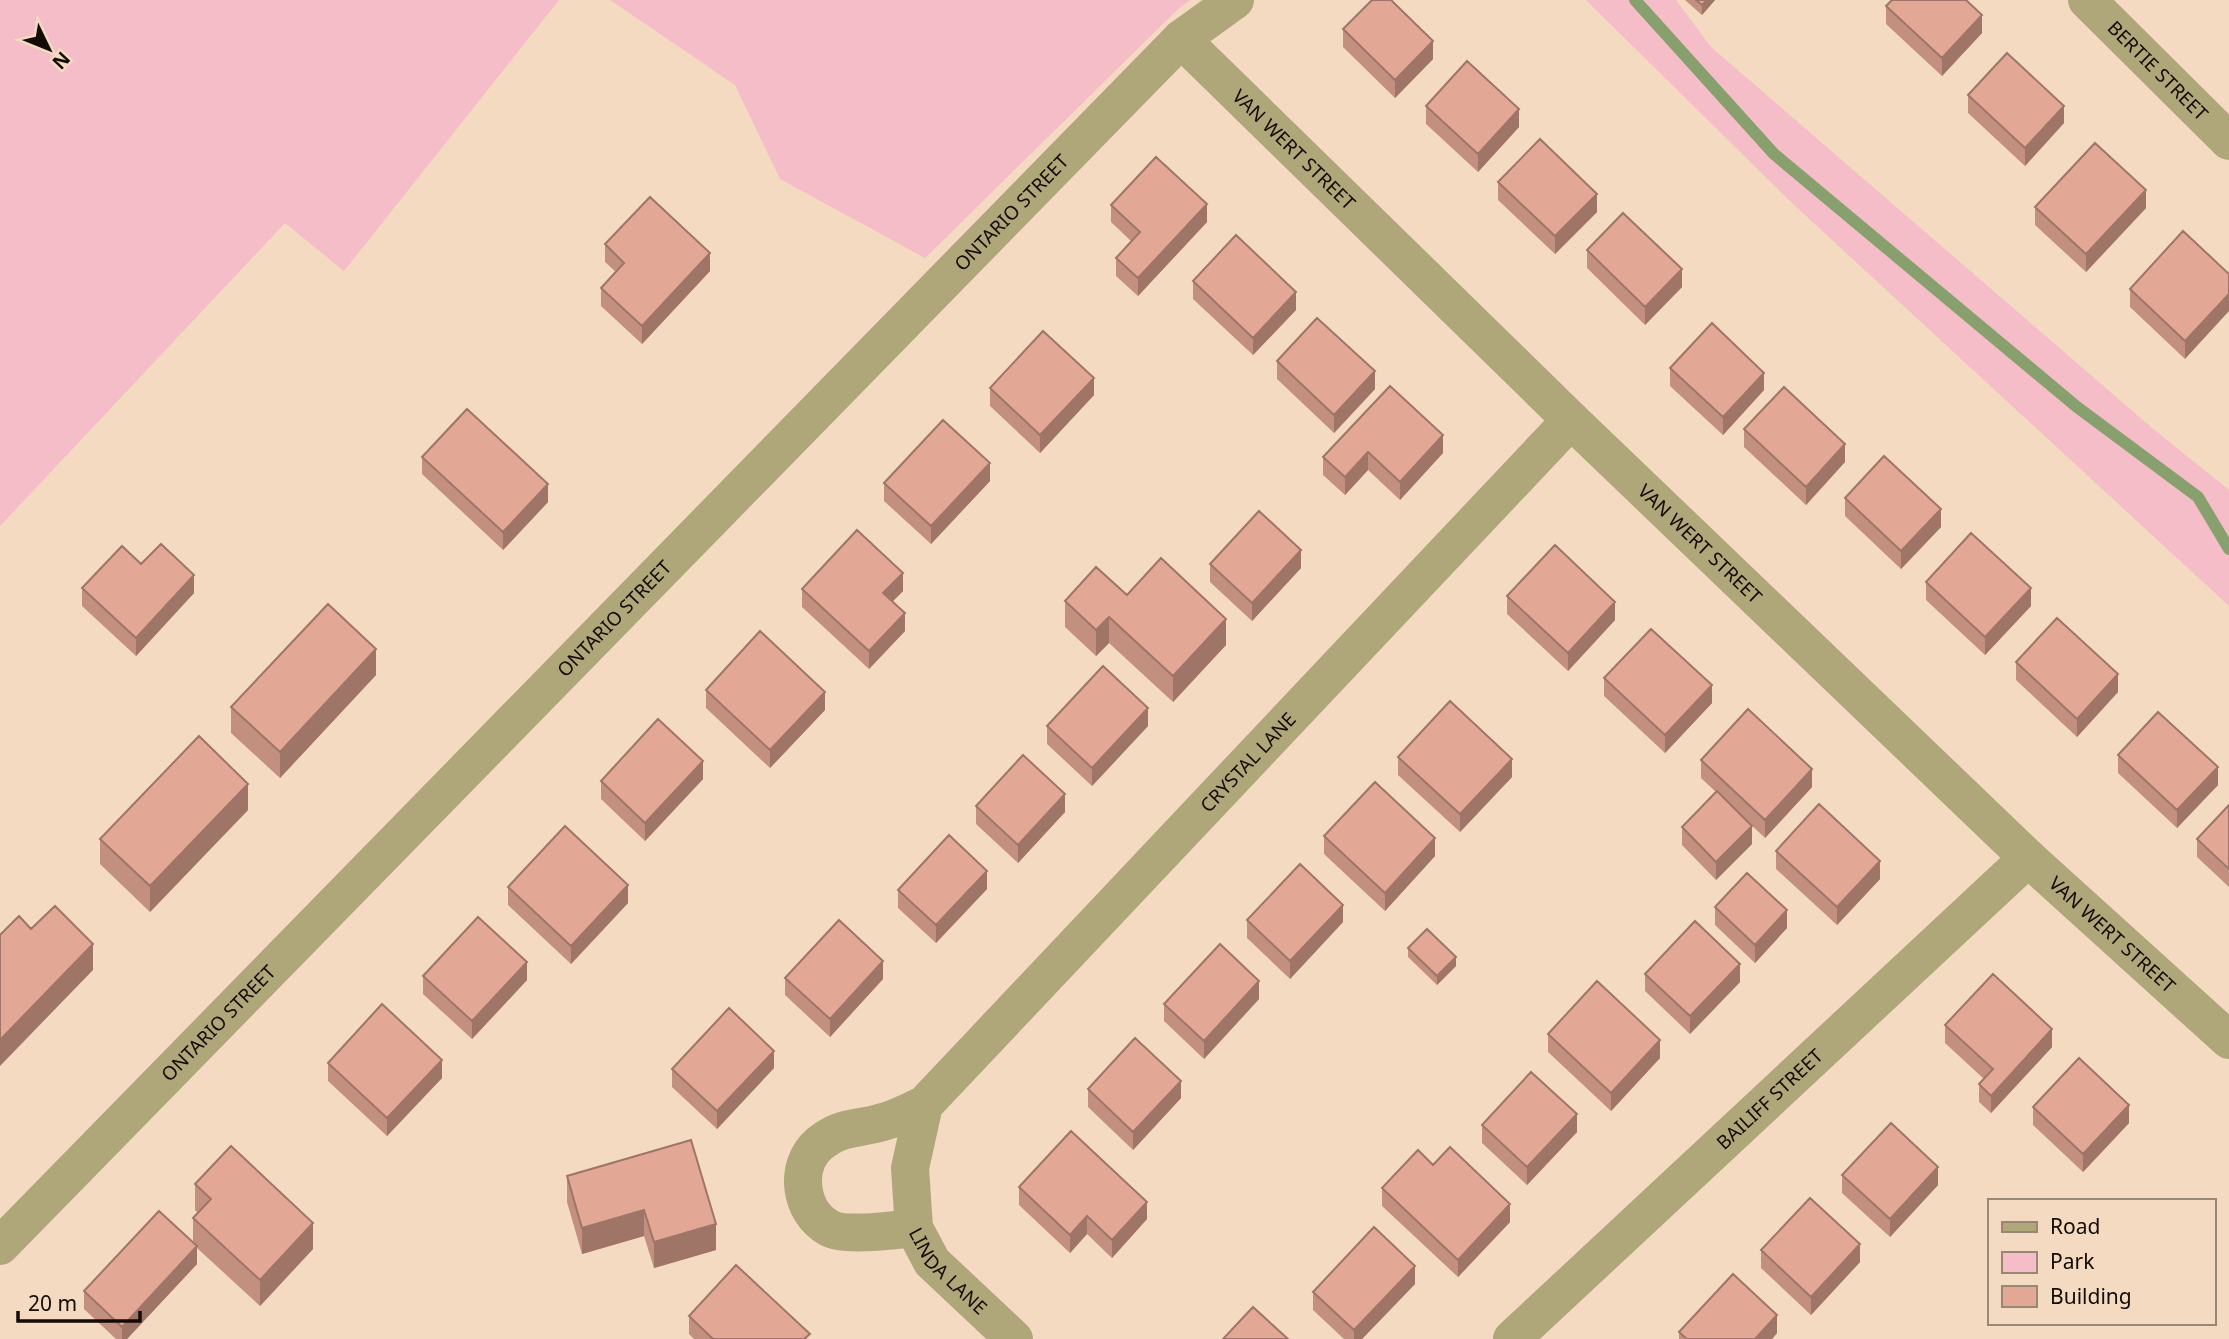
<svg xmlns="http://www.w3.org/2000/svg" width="2229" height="1339" viewBox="0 0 2229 1339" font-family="'Noto Sans',sans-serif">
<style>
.green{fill:#f4bdc7}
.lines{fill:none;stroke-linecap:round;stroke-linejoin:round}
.stream{stroke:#88a06d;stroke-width:12}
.minor{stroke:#afa67a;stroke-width:38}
.wall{fill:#c39080}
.shaded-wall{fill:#9f7568}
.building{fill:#e3a795;stroke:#9f7568;stroke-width:2}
.labels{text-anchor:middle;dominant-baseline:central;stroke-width:5;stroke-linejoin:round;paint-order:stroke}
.street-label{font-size:19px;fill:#130b04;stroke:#f3dac1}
</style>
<rect width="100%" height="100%" fill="#f3dac1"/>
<path class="green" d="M0 0H559L344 271 285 223 0 526Z
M610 0H1190L1175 12 925 258 780 179 735 85Z
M1586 0H1676L1711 47 2152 428 2229 490V606L1793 204Z"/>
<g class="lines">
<path class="stream" d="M1635 0 1774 154 2077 407 2198 497 2229 549"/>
<g class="minor">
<path id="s1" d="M2087 0 2229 141"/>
<path id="s2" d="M1181 39 1571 420 2028 858 2229 1040"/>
<path id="s3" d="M924 1105 910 1168 914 1228 932 1262 1014 1339"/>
<path id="s4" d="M914 1228C895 1230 845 1237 829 1228 799 1211 794 1166 819 1144 841 1126 854 1130 879 1123 894 1120 910 1111 924 1105L1571 420"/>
<path id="s5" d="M0 1246 1181 39 1235 0"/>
<path id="s6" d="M1512 1339 2028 858"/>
</g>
</g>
<path class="wall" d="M1685 0H1715L1702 15Z
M1886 6 1982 33 1942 76 1886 24Z
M1343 29 1433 59 1395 98 1343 47Z
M1968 95 2064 123 2025 166 1968 113Z
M1426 106 1519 127 1478 172 1426 124Z
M1498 182 1597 212 1555 254 1498 200Z
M1111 205 1207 222 1138 296 1116 276V258L1131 241 1111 222Z
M2035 207 2146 208 2086 272 2035 225Z
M605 244 710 271 642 344 601 306V288L616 272 605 262Z
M1587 250 1682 287 1645 325 1587 268Z
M2229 274 2185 359 2130 307V289Z
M1193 281 1296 310 1253 355 1193 299Z
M1277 361 1375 389 1334 433 1277 379Z
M1670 368 1764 390 1723 435 1670 386Z
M1390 386 1443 453 1400 500 1368 470 1345 495 1323 475V457Z
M990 388 1094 395 1040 453 990 406Z
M1744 429 1845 462 1806 505 1744 447Z
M422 457 548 502 503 550 422 474Z
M990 481 931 544 884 501V483Z
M1845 498 1941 527 1901 569 1845 516Z
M141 564 194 593 136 656 82 606V588Z
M1210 564 1301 568 1252 621 1210 582Z
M1926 582 2031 606 1985 655 1926 600Z
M802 589 903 591 892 602 905 631 869 669 802 607Z
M1127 595 1226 645 1173 702 1109 643 1096 656 1065 627V601Z
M1507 596 1615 620 1568 671 1507 614Z
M2016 662 2118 692 2077 737 2016 680Z
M376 675 280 778 231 733V707Z
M1604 678 1712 703 1665 753 1604 696Z
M706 690 825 710 770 768 706 708Z
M1047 726H1148L1092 786 1047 744Z
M2118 755 2218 785 2177 828 2118 773Z
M1398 757 1512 777 1460 832 1398 775Z
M1701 760 1812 787 1765 838 1747 821 1752 844 1716 880 1682 845V827L1716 792 1701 778Z
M703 779 645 841 601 799V781Z
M2229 805V887L2197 857V839Z
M976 806 1065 812 1018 863 976 824Z
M248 810 150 912 100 864V839Z
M1324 836 1435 856 1385 911 1324 854Z
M1776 851 1880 879 1837 925 1776 869Z
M508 887 628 903 571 964 508 905Z
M987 889 936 943 898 908V890Z
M1715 907 1787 928 1755 963 1715 925Z
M1247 920 1343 922 1290 979 1247 938Z
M1408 948 1456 966 1437 985 1408 957Z
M1645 974 1740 982 1690 1034 1645 991Z
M423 976 527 980 472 1039 423 994Z
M785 978 883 979 830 1037 785 995Z
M1259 999 1204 1059 1164 1021V1004Z
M1945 1025 2052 1047 1991 1113 1979 1102V1084L1984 1079 1945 1043Z
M1548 1034 1660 1058 1611 1111 1548 1052Z
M328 1063 442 1078 387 1136 328 1081Z
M774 1068 717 1129 672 1087V1069Z
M1088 1089 1181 1098 1133 1150 1088 1107Z
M2033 1107 2129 1123 2083 1172 2033 1125Z
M1482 1125 1577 1132 1527 1185 1482 1143Z
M691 1140 716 1250 654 1268 644 1236 582 1254 567 1202V1176Z
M1433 1165 1510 1222 1458 1277 1382 1206V1188Z
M1842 1175 1938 1185 1890 1237 1842 1193Z
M195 1184 313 1249 260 1306 197 1248V1264L127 1339H116L84 1309V1291L193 1242V1218L198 1213 195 1210Z
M1019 1187 1147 1219 1112 1258 1087 1234 1070 1253 1019 1205Z
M1761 1250 1860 1262 1811 1315 1761 1268Z
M1415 1284 1362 1339H1344L1313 1310V1292Z
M689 1316 810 1339H694L689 1334Z
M1679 1332 1777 1333 1772 1339H1679Z"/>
<path class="shaded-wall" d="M1707 0H1715L1702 15V5Z
M1982 15V33L1942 76V58Z
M1433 41V59L1395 98V80Z
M2064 106V123L2025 166V148Z
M1519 109V127L1478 172V154Z
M2146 190V208L2086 272V254Z
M1597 194V212L1555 254V236Z
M1207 204V222L1138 296V278Z
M710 253V271L642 344V326Z
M1682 269V287L1645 325V307Z
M1296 292V310L1253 355V338Z
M2229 294V311L2185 359V341Z
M1375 371V389L1334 433V415Z
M1764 373V390L1723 435V417Z
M1094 378V395L1040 453V435Z
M1443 435V453L1400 500V482Z
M1845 444V462L1806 505V487Z
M1368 452V470L1345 495V477Z
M990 463V481L931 544V526Z
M548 484V502L503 550V532Z
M1941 509V527L1901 569V551Z
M1301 550V568L1252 621V603Z
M903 573V591L883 611V593Z
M194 575V593L136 656V638Z
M2031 588V606L1985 655V637Z
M1615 602V620L1568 671V653Z
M905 613V631L869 669V651Z
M1109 617V643L1096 656V630Z
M1226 619V645L1173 702V676Z
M376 649V675L280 778V752Z
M2118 674V692L2077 737V719Z
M1712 685V703L1665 753V735Z
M825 692V710L770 768V750Z
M1148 708V726L1092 786V768Z
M1512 759V777L1460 832V814Z
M703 761V779L645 841V823Z
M2218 767V785L2177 828V810Z
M1812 769V787L1765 838V820Z
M248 784V810L150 912V886Z
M1065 794V812L1018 863V845Z
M1752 826V844L1716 880V862Z
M1435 838V856L1385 911V893Z
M1880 861V879L1837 925V907Z
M987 871V889L936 943V925Z
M628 885V903L571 964V946Z
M1343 905V922L1290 979V961Z
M1787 910V928L1755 963V945Z
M93 944V970L0 1066V1040Z
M1456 957V966L1437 985V976Z
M883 961V979L830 1037V1019Z
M527 962V980L472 1039V1021Z
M1740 964V982L1690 1034V1016Z
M1259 981V999L1204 1059V1041Z
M2052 1029V1047L1991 1113V1096Z
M1660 1040V1058L1611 1111V1093Z
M774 1051V1068L717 1129V1111Z
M442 1060V1078L387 1136V1118Z
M1181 1081V1098L1133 1150V1132Z
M2129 1105V1123L2083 1172V1154Z
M1577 1114V1132L1527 1185V1167Z
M1938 1167V1185L1890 1237V1219Z
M1147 1202V1219L1112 1258V1240Z
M1510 1204V1222L1458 1277V1260Z
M644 1210V1236L582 1254V1228Z
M1087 1216V1234L1070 1253V1235Z
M313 1223V1249L260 1306V1280Z
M716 1224V1250L654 1268V1242Z
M1860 1244V1262L1811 1315V1297Z
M197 1246V1264L127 1339H122V1327Z
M1415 1266V1284L1362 1339H1354V1330Z
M1777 1315V1333L1772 1339H1755Z"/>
<path class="building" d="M1372 0H1391L1433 41 1395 80 1343 29Z
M1696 0H1707L1702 5Z
M1892 0H1966L1982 15 1942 58 1886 6Z
M2007 53 2064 106 2025 148 1968 95Z
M1467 61 1519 109 1478 154 1426 106Z
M1540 139 1597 194 1555 236 1498 182Z
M2095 143 2146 190 2086 254 2035 207Z
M1156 157 1207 204 1138 278 1116 258 1140 232 1111 205Z
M650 197 710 253 642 326 601 288 624 263 605 244Z
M1623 213 1682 269 1645 307 1587 250Z
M2183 231 2229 274V294L2185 341 2130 289Z
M1236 235 1296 292 1253 338 1193 281Z
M1317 318 1375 371 1334 415 1277 361Z
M1712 323 1764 373 1723 417 1670 368Z
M1043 331 1094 378 1040 435 990 388Z
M1390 386 1443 435 1400 482 1368 452 1345 477 1323 457Z
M1784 387 1845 444 1806 487 1744 429Z
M467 409 548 484 503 532 422 457Z
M943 420 990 463 931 526 884 483Z
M1884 456 1941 509 1901 551 1845 498Z
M1259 511 1301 550 1252 603 1210 564Z
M857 530 903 573 883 593 905 613 869 651 802 589Z
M1971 533 2031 588 1985 637 1926 582Z
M161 544 194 575 136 638 82 588 122 546 141 564Z
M1555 545 1615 602 1568 653 1507 596Z
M1161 558 1226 619 1173 676 1109 617 1096 630 1065 601 1096 567 1127 595Z
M328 604 376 649 280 752 231 707Z
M2057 618 2118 674 2077 719 2016 662Z
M1651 629 1712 685 1665 735 1604 678Z
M760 631 825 692 770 750 706 690Z
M1103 666 1148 708 1092 768 1047 726Z
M1450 701 1512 759 1460 814 1398 757Z
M1748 709 1812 769 1765 820 1701 760Z
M2158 712 2218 767 2177 810 2118 755Z
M658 719 703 761 645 823 601 781Z
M199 736 248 784 150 886 100 839Z
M1023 755 1065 794 1018 845 976 806Z
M1375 782 1435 838 1385 893 1324 836Z
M1717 791 1752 826 1716 862 1682 827Z
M1819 804 1880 861 1837 907 1776 851Z
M2229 805V869L2197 839Z
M565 826 628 885 571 946 508 887Z
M949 835 987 871 936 925 898 890Z
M1300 864 1343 905 1290 961 1247 920Z
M1747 873 1787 910 1755 945 1715 907Z
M55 906 93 944 0 1040V935L19 916 31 929Z
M478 917 527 962 472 1021 423 976Z
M839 920 883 961 830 1019 785 978Z
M1695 921 1740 964 1690 1016 1645 974Z
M1427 929 1456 957 1437 976 1408 948Z
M1220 944 1259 981 1204 1041 1164 1004Z
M1993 974 2052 1029 1991 1096 1979 1084 1993 1069 1945 1025Z
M1597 981 1660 1040 1611 1093 1548 1034Z
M382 1004 442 1060 387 1118 328 1063Z
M729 1008 774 1051 717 1111 672 1069Z
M1135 1038 1181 1081 1133 1132 1088 1089Z
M2079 1058 2129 1105 2083 1154 2033 1107Z
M1531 1072 1577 1114 1527 1167 1482 1125Z
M1891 1123 1938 1167 1890 1219 1842 1175Z
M1071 1131 1147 1202 1112 1240 1087 1216 1070 1235 1019 1187Z
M691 1140 716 1224 654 1242 644 1210 582 1228 567 1176Z
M231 1146 313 1223 260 1280 193 1218 211 1199 195 1184Z
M1450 1147 1510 1204 1458 1260 1382 1188 1418 1150 1433 1165Z
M1810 1198 1860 1244 1811 1297 1761 1250Z
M159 1211 197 1246 122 1327 84 1291Z
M1374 1227 1415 1266 1354 1330 1313 1292Z
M736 1265 810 1334 804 1339H713L689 1316Z
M1733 1274 1777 1315 1755 1339H1687L1679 1332Z
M1253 1307 1288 1339H1223Z"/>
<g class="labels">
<g class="street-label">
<text stroke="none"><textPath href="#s1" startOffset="100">BERTIE STREET</textPath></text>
<text stroke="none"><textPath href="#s2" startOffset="158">VAN WERT STREET</textPath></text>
<text stroke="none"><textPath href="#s5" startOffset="1446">ONTARIO STREET</textPath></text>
<text stroke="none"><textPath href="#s2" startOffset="724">VAN WERT STREET</textPath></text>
<text stroke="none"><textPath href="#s5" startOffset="878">ONTARIO STREET</textPath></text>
<text stroke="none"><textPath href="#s4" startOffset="768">CRYSTAL LANE</textPath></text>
<text stroke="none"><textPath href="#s2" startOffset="1292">VAN WERT STREET</textPath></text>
<text stroke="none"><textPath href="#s5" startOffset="312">ONTARIO STREET</textPath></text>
<text stroke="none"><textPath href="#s6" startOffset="352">BAILIFF STREET</textPath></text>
<text stroke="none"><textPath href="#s3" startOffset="180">LINDA LANE</textPath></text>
</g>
</g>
<rect x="1988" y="1199" width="228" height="126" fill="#f3dac1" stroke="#998775" stroke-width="2"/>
<rect x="2002" y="1222" width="35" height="10" fill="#afa67a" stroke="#998775" stroke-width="2"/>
<text x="2050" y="1234" font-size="21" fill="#130b04">Road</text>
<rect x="2002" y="1252" width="35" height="21" fill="#f4bdc7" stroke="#998775" stroke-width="2"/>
<text x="2050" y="1269" font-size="21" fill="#130b04">Park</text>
<rect x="2002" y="1286" width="35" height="21" fill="#e3a795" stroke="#998775" stroke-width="2"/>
<text x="2050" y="1304" font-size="21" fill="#130b04">Building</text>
<g transform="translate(49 49) rotate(133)" stroke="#f3dac1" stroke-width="5" paint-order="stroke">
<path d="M0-5L12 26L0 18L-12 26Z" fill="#130b04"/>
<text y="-10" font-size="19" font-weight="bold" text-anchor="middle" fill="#130b04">N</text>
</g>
<path d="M18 1311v10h122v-10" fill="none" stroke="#130b04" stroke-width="3.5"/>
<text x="28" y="1311" font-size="21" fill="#130b04" stroke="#f3dac1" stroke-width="5" paint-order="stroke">20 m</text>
</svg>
